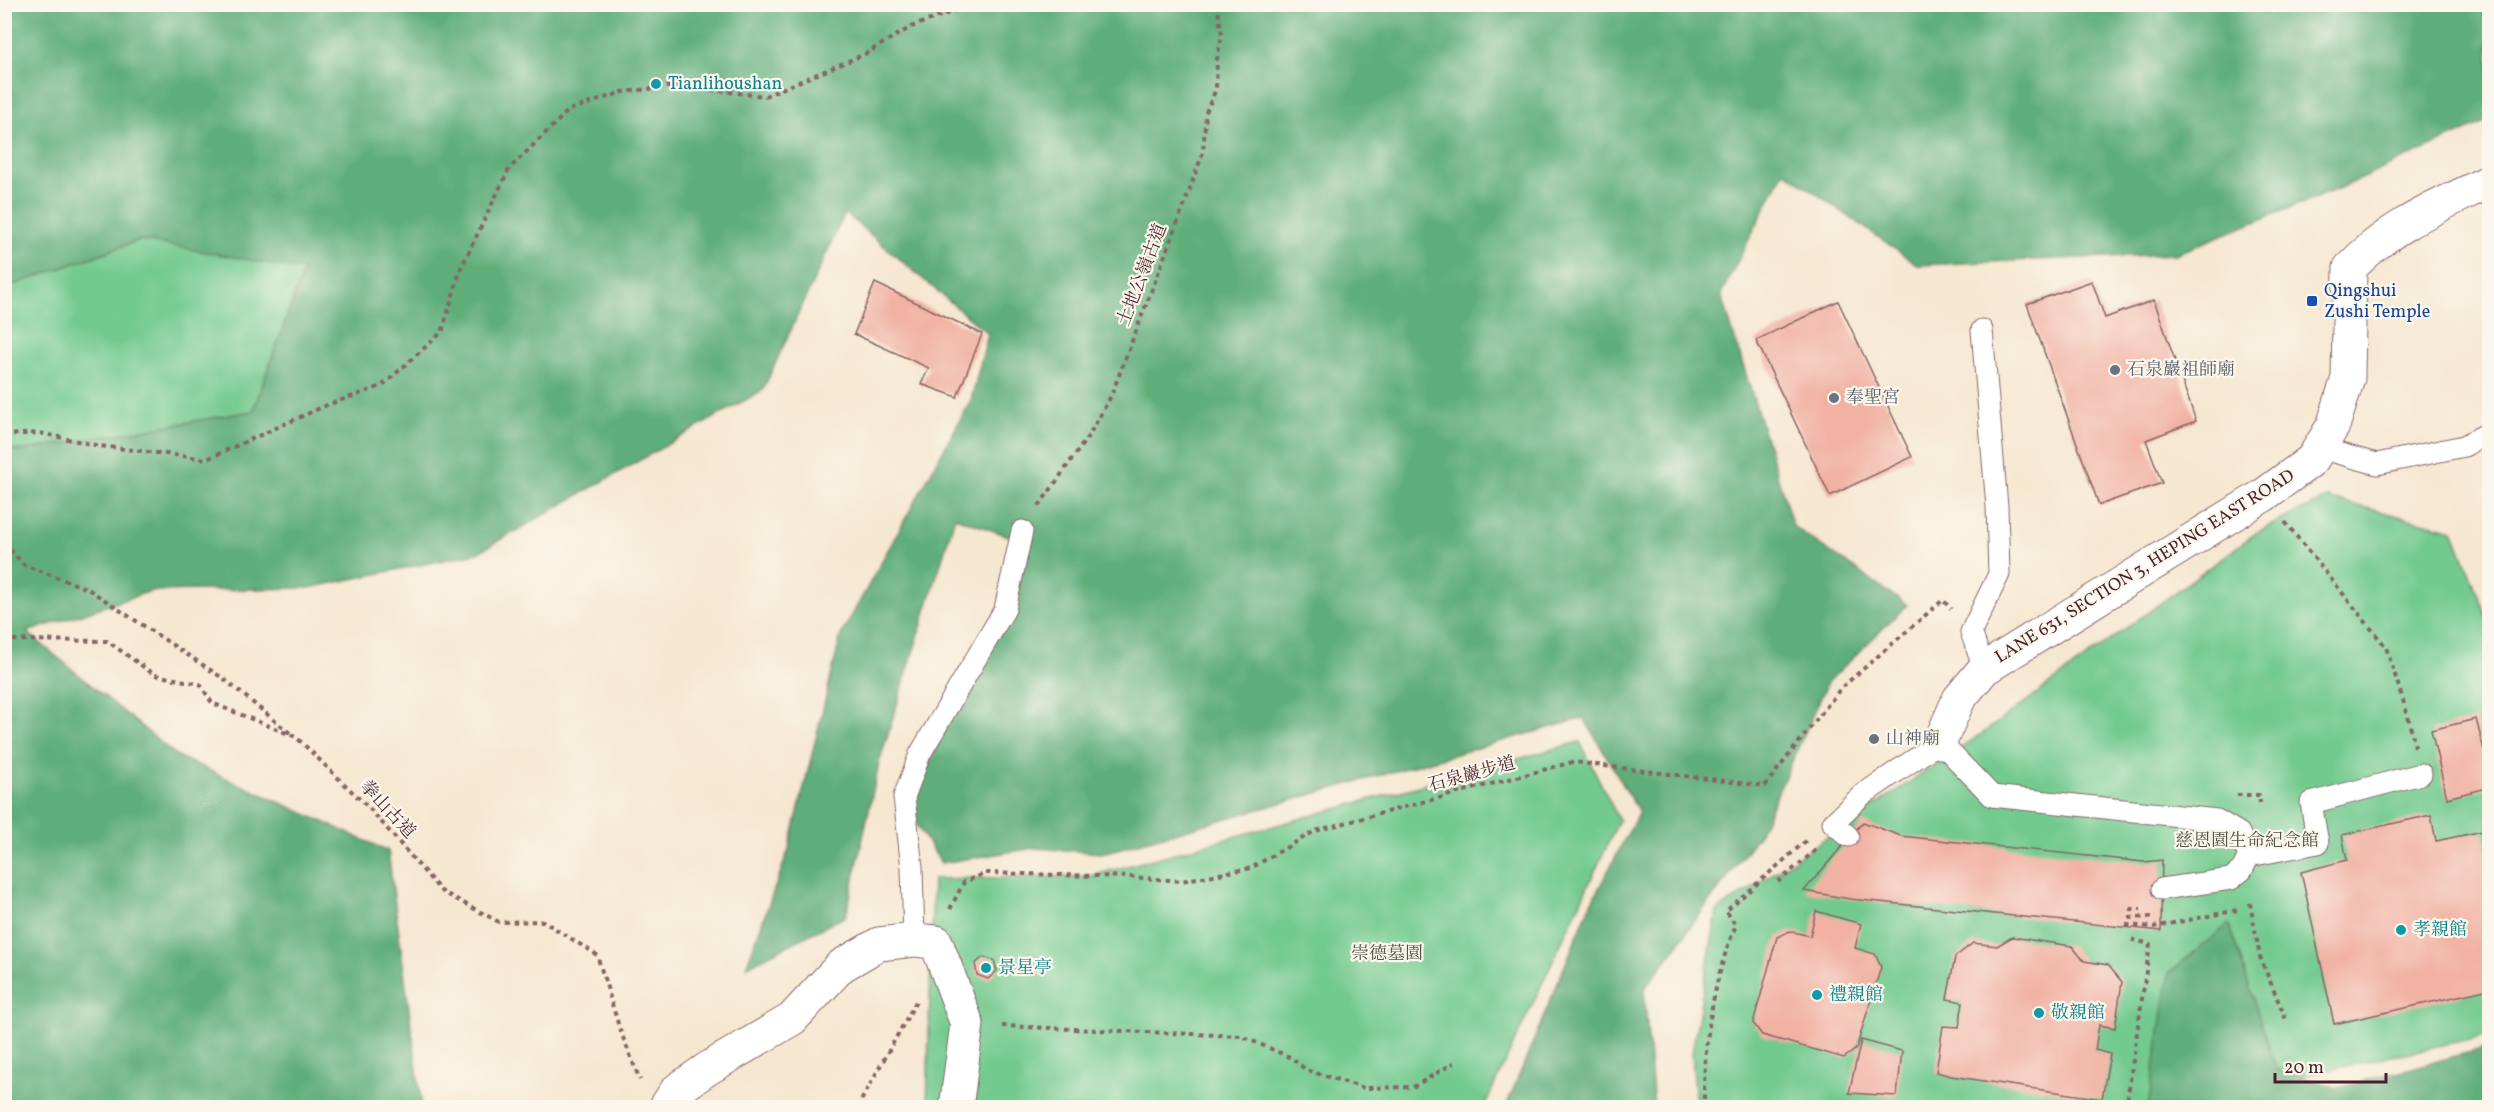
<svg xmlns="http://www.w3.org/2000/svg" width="2494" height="1112" viewBox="0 0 2494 1112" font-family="Vollkorn,'Noto Serif TC',serif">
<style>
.green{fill:#73ca8f;stroke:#5e745d;stroke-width:1.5}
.forest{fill:#5eae7a;stroke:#546652;stroke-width:1.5}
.building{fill:#f1b2a4}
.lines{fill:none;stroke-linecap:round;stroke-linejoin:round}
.lane-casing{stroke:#866565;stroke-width:23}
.street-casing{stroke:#866565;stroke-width:35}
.path{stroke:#866565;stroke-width:4;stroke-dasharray:4.5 4.5;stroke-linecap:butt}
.lane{stroke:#fff;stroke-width:21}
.street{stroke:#fff;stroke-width:33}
.culture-dot{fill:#0f9aa8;stroke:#fbf7ec;stroke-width:2}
.transit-dot{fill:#1a4fb4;stroke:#fbf7ec;stroke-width:2}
.worship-dot{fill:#6b7280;stroke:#fbf7ec;stroke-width:2}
.labels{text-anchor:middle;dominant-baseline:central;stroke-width:4.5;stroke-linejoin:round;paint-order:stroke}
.culture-label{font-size:18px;fill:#0d838f;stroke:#fbf7ec;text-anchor:start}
.street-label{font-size:18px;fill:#4a1f2b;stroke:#fbf7ec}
.transit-label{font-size:18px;fill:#164399;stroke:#fbf7ec;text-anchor:start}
.worship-label{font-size:18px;fill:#5b616d;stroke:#fbf7ec;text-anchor:start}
.park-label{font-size:18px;fill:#565249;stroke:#fbf7ec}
</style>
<rect width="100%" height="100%" fill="#fbf7ec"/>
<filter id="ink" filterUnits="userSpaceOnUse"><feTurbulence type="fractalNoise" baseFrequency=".0167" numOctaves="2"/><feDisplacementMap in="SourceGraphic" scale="12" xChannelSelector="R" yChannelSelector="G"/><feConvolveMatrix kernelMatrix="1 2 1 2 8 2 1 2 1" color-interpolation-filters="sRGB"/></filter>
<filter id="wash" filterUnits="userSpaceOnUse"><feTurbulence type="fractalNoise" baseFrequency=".008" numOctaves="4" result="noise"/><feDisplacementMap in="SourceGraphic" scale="24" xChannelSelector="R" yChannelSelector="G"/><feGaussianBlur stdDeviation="1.35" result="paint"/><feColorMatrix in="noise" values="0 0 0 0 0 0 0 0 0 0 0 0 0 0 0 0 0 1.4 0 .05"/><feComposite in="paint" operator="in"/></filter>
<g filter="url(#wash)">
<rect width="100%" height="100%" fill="#f6e7d0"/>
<path class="green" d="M140 240 304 269 253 411 20 451 5 447 4 288Z
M2327 498 2453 530 2489 624V1035L2158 1107 1696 1108 1692 1053 1717 911 1983 733 2259 531Z
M1580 742 1619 820 1484 1107 927 1108 933 879 1091 876Z"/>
<path class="forest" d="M5 5H2489V120L2345 186 2175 254 1918 265 1784 171 1721 294 1793 526 1907 605 1828 682 1759 834 1644 990 1654 1107H1506L1590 905 1639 812 1584 718 1103 853 1034 848 941 863 908 811 1028 543 955 517 879 763 846 916 746 967 789 849 841 635 971 400 988 334 845 213 763 390 477 553 309 588 151 591 27 632 177 756 388 851 422 1107H5L4 447 20 451 253 411 304 270 140 240 5 288Z
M2229 924 2276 1069 2338 1088 2489 1047V1107H2148L2169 973Z"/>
<g id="blocks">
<path class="building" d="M2092 281 2105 318 2154 300 2196 421 2146 440 2162 483 2099 505 2027 304Z
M875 283 982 334 957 397 921 384 929 368 854 334Z
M1838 301 1912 457 1830 496 1756 340Z
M2476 719 2490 773V787L2447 798 2431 730Z
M2431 815 2436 841 2483 831 2490 861V989L2334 1024 2301 872 2347 860 2342 835Z
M1863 822 1901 836 2144 862 2162 860 2161 931 1850 899 1804 891Z
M1816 911 1861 924 1855 948 1875 954 1881 967 1856 1049 1844 1058 1762 1035 1753 1023 1777 937 1790 931 1810 936Z
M2012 937 2072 946 2084 961 2108 965 2122 982 2115 1028 2099 1025 2095 1050 2110 1054 2102 1099 1951 1076 1936 1072 1943 1026 1959 1027 1963 1002 1947 999 1955 957 1973 943 1997 946Z
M983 957 994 960 997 971 988 979 977 975 975 964Z
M1861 1040 1902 1051 1897 1096 1849 1093Z"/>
</g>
</g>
<g filter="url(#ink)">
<use href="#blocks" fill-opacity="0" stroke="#866565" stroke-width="1.5"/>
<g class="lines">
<g class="lane-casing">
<path id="lane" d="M1982 330 1997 507 1999 574 1971 632 1984 669
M2319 448 2377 464 2464 446 2490 432
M1848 836 1833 823 1862 795 1940 742 1992 796 2217 820 2239 833 2249 856 2242 870 2231 879 2162 889
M2249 856 2318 843 2311 803 2421 774
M914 940 912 868 904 797 920 754 1005 609 1022 531"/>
</g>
<g class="street-casing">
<path id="street" d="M1940 742 1959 699 1984 669 2264 495 2312 460 2333 426 2348 378 2350 268C2392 224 2437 207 2490 181
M665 1108 677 1090 707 1069 792 1019 841 966 879 944 914 940 936 942 967 1024 956 1108"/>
</g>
<path class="path" d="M4 435 40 433 100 446 207 459 327 405 382 386 442 332 461 268 509 169 569 110 623 92 675 86 765 96 865 54 911 27 973 4
M1039 506 1089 435 1111 396 1185 203 1203 152 1206 112 1216 89 1217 59 1222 35 1217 4
M2285 522 2386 647 2408 716 2415 747
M4 543 24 565 88 589 224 679 291 734
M4 640 107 641 155 675 200 684 212 703 296 737 371 810 441 891 499 922 543 921 597 955 620 1030 640 1080
M2237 795H2259L2260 803
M1778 882 1817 849
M2250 903 2260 957 2287 1022
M950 909 964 882 986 873 1132 877 1181 881 1251 868 1315 831 1573 762 1765 786 1841 688 1943 600 1951 609
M2130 909H2141
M2129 918 2151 917
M2126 925 2154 927 2238 910
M1002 1026 1241 1036 1292 1058 1306 1070 1364 1088 1413 1087 1454 1063
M857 1108 918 998
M1704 1108C1703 1046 1712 982 1736 925L1726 911 1808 839
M2126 1108 2150 944 2130 939"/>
<use href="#lane" class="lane"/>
<use href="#street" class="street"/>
</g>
</g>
<g class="culture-dot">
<circle cx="656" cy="84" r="6"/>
<circle cx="2401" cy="930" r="6"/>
<circle cx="986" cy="968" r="6"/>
<circle cx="1817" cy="995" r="6"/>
<circle cx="2039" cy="1013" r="6"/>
</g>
<rect class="transit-dot" x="2306" y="295" width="12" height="12" rx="3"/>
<g class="worship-dot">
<circle cx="2115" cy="370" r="6"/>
<circle cx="1834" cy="398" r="6"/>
<circle cx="1874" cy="739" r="6"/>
</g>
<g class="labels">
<g class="culture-label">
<text x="668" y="84">Tianlihoushan</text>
<text x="2413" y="930">孝親館</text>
<text x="998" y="968">景星亭</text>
<text x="1829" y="995">禮親館</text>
<text x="2051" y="1013">敬親館</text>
</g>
<g class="street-label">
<text transform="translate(1143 275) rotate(-69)">土地公嶺古道</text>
<text transform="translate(2145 567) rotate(-32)">LANE 631, SECTION 3, HEPING EAST ROAD</text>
<text transform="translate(1472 775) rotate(-15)">石泉巖步道</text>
<text transform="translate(387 810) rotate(47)">拳山古道</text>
</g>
<g class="transit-label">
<text x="2324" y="291">Qingshui<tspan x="2324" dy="21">Zushi Temple</tspan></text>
</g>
<g class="worship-label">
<text x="2127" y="370">石泉巖祖師廟</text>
<text x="1846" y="398">奉聖宮</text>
<text x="1886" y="739">山神廟</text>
</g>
<g class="park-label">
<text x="2247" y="841">慈恩園生命紀念館</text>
<text x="1387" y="954">崇德墓園</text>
</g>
</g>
<rect width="2494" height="1112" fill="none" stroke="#fbf7ec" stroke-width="24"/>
<path d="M2275 1073v9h111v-9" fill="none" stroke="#4a1f2b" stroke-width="3"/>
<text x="2284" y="1073" font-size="18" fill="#4a1f2b" stroke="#fbf7ec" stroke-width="4.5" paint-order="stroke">20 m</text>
</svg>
